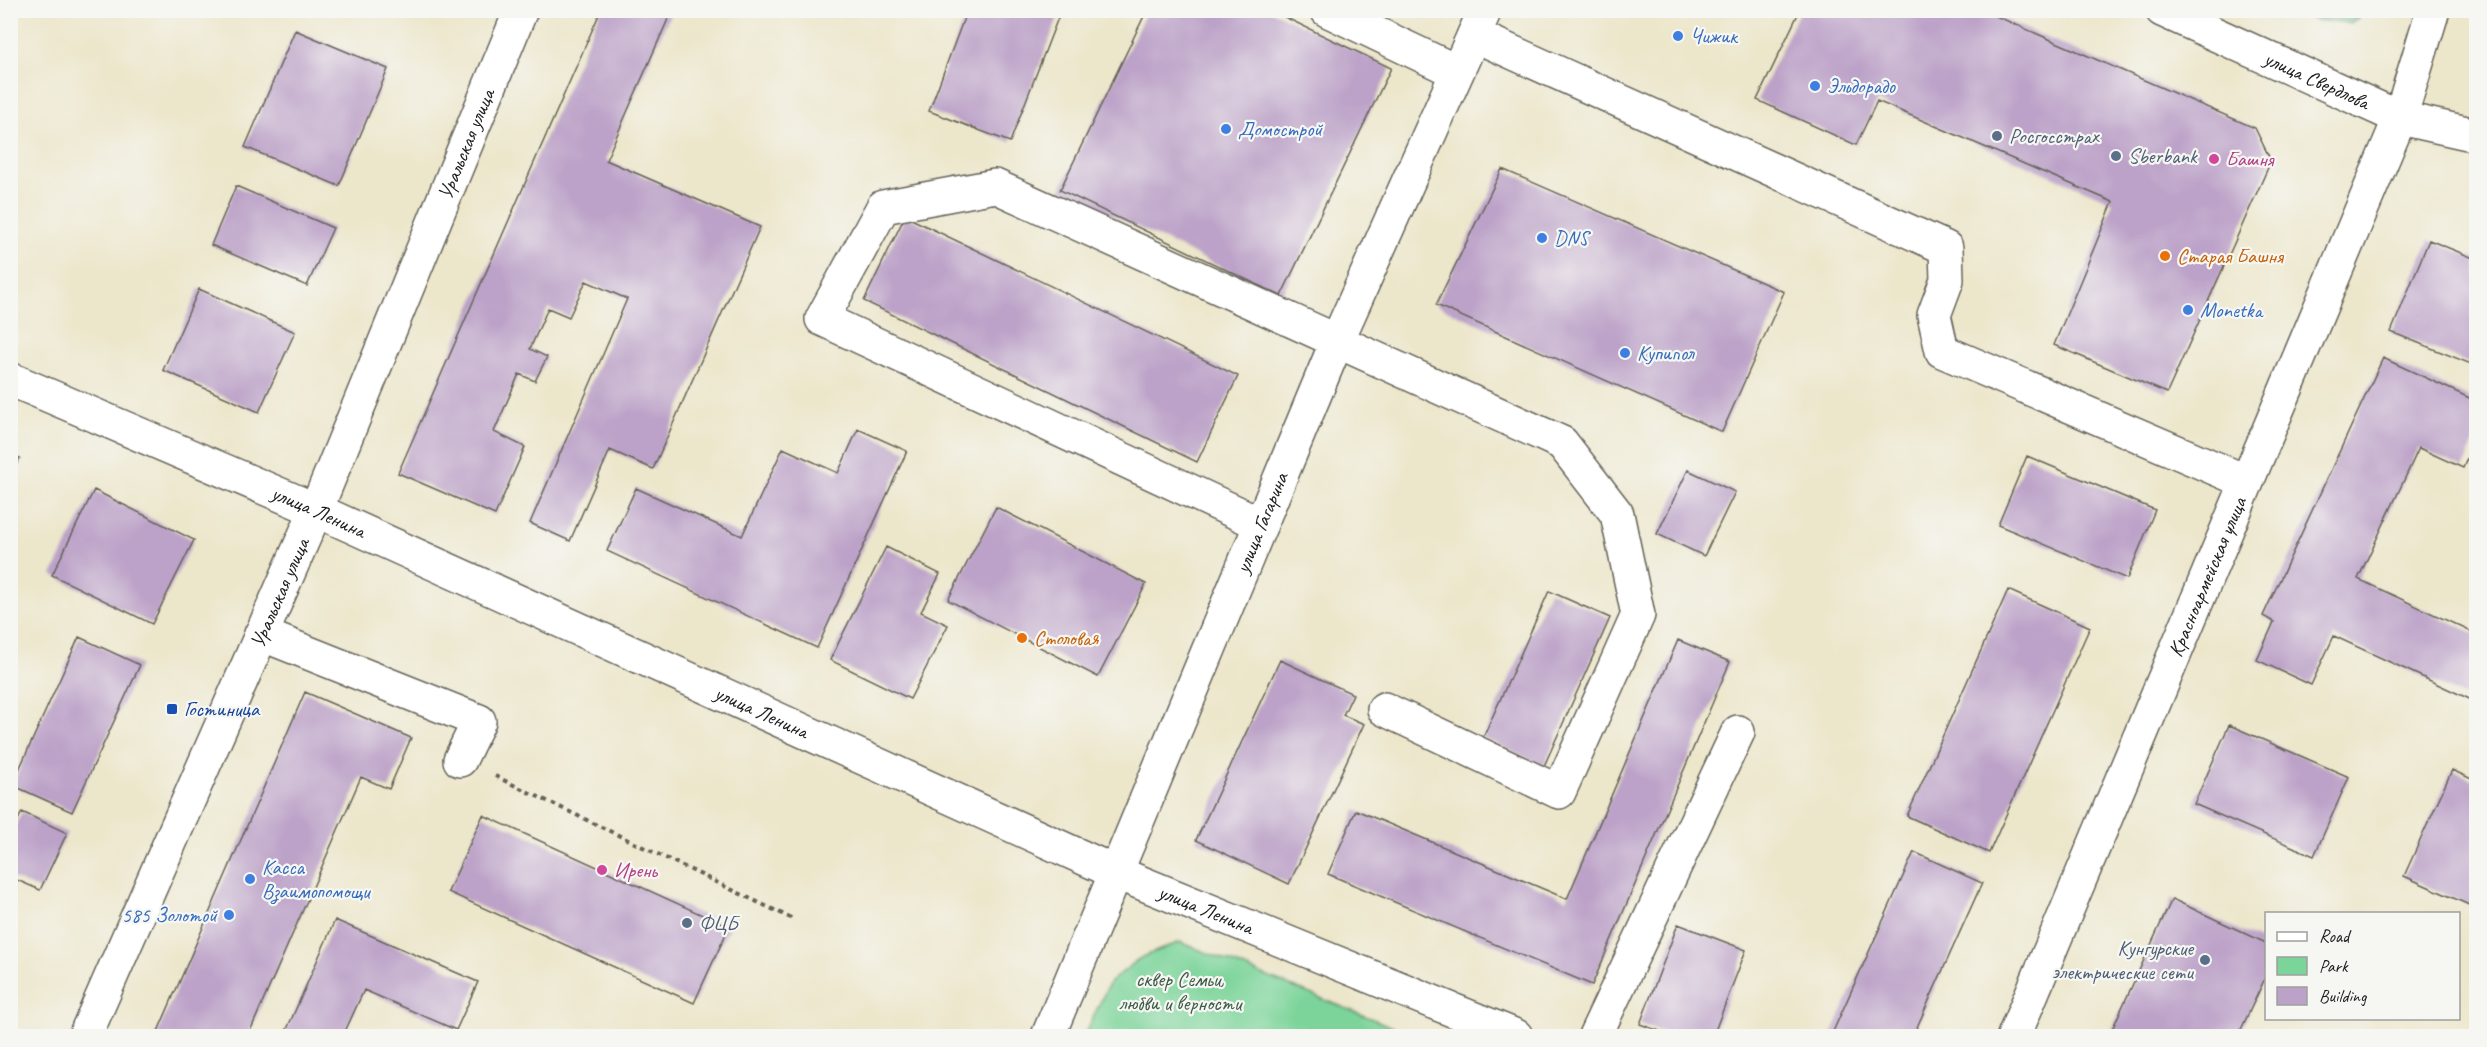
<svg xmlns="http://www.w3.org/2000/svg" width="2487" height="1047" viewBox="0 0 2487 1047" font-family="Caveat,sans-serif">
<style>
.green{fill:#7bd49a;stroke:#4c785b;stroke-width:1.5}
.forest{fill:#64b682;stroke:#40694f;stroke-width:1.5}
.building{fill:#bca2c8}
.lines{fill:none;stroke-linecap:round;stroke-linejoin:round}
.minor-casing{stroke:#656359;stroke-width:36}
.major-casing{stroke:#656359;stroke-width:36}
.path{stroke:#656359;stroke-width:4;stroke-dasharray:4.5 4.5;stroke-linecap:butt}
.minor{stroke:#fff;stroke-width:33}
.major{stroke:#fff;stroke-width:33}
.shop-dot{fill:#3f7fe0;stroke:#f6f6f2;stroke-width:2}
.service-dot{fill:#5c6f8a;stroke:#f6f6f2;stroke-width:2}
.hotel-dot{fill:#d1479c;stroke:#f6f6f2;stroke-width:2}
.food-dot{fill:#e8710a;stroke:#f6f6f2;stroke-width:2}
.transit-dot{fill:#1a4fb4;stroke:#f6f6f2;stroke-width:2}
.labels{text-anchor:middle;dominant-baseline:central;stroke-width:4.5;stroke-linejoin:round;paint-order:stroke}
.shop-label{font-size:21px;fill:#366cbe;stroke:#f6f6f2;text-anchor:start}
.street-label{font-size:21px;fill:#1c1c1c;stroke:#f6f6f2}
.service-label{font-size:21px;fill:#4e5e75;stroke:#f6f6f2;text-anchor:start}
.hotel-label{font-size:21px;fill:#b23c85;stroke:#f6f6f2;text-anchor:start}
.food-label{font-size:21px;fill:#c56008;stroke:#f6f6f2;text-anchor:start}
.transit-label{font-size:21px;fill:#164399;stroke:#f6f6f2;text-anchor:start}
.park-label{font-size:21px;fill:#3d5c48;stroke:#f6f6f2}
</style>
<rect width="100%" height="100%" fill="#f6f6f2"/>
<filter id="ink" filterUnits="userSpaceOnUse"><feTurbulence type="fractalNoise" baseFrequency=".0167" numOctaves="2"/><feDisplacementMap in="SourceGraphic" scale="12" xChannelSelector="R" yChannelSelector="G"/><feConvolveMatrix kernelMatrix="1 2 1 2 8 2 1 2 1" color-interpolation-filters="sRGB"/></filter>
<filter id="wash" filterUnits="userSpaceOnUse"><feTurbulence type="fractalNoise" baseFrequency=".008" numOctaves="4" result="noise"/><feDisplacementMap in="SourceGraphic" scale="24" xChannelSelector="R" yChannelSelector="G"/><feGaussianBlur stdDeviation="1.35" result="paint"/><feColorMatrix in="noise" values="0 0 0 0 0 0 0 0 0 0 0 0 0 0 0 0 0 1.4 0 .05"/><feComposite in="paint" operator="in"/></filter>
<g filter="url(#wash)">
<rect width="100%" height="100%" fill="#ece6ca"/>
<path class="green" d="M1180 942 1403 1031 1400 1036H1084L1110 982 1142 957Z"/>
<path class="forest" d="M2291 11H2367L2350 24 2314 20Z"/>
<g id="blocks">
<path class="building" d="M601 10H672L606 160 760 227 653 469 610 450 570 541 530 523 627 299 586 281 569 317 548 308 530 349 547 357 535 381 519 374 494 432 525 447 495 515 398 473Z
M967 10H1061L1010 142 929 111Z
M1147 10H1270L1391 68 1281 296 1060 190Z
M1800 10H1982L2255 128 2271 161 2167 393 2054 345 2113 202 1877 101 1856 145 1757 100Z
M295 30 388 69 339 186 245 147Z
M1502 169 1784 292 1722 432 1436 305Z
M236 186 333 228 307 286 211 245Z
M905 216 1238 376 1197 462 864 301Z
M2429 240 2476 259V366L2391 332Z
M199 289 295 332 259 412 163 370Z
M2383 358 2476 401V438L2463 468 2419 448 2358 579 2476 634V702L2334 636 2311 685 2257 660 2274 622 2263 616Z
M858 429 907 451 817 648 607 551 636 488 742 536 783 448 838 473Z
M10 454 20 458 10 477Z
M2027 456 2155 510 2127 579 1998 525Z
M1688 470 1735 492 1704 556 1657 534Z
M94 490 194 540 152 624 52 575Z
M996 507 1146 584 1098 677 948 600Z
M886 547 940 574 921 612 948 625 910 699 830 660Z
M2008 590 2090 627 1989 853 1907 816Z
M1549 591 1610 618 1544 766 1483 738Z
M79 637 140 665 72 812 12 785Z
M1678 640 1730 662 1592 985 1328 874 1356 810 1567 899Z
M1280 660 1353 694 1343 715 1364 724 1289 884 1196 840Z
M305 692 411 738 389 789 361 777 248 1036H156Z
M2229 725 2349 777 2314 856 2194 804Z
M2452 770 2476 781V908L2404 876Z
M22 812 67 833 40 890 10 877V836Z
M483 815 729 927 694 1003 448 892Z
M1914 852 1982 883 1913 1036H1831Z
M2172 899 2266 943V976L2238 1036H2109Z
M335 920 478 982 456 1030 364 990 343 1036H284Z
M1678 924 1746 950 1713 1036H1673L1640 1024Z"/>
</g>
</g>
<g filter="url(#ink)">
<use href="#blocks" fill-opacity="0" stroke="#656359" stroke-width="1.5"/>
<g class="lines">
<g class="minor-casing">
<g id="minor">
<path d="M1327 10 1457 72"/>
<path id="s1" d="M2162 10 2400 118 2476 135"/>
<path d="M1474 35 1946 248 1947 280 1934 315 1942 351 2247 482"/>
<path d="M1261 524 822 319 883 207 995 186 1562 443 1617 514 1638 615 1559 792 1384 709"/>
<path d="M261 634 479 721 460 760"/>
<path id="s2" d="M1117 873 1516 1036"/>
<path id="s3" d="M85 1036 316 510 521 10"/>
<path d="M1595 1036 1738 732"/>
<path id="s4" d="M2014 1036 2400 118 2433 10"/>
</g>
</g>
<g class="major-casing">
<g id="major">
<path id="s5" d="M10 379 316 510 1117 873"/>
<path id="s6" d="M1048 1036 1337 341 1485 10"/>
</g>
</g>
<path class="path" d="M495 776 795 920"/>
<use href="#minor" class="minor"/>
<use href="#major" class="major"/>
</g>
</g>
<g class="shop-dot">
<circle cx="1678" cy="36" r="6"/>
<circle cx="1815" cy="86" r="6"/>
<circle cx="1226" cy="129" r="6"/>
<circle cx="1542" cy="238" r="6"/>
<circle cx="2188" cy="310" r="6"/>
<circle cx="1625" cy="353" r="6"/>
<circle cx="250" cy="879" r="6"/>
<circle cx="229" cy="915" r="6"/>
</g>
<g class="service-dot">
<circle cx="1997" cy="136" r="6"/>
<circle cx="2116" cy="156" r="6"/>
<circle cx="687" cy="923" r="6"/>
<circle cx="2205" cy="960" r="6"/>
</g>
<g class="hotel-dot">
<circle cx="2214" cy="159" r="6"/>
<circle cx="602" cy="870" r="6"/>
</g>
<g class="food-dot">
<circle cx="2165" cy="256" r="6"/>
<circle cx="1022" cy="638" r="6"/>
</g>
<rect class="transit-dot" x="166" y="703" width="12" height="12" rx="3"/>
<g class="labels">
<g class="shop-label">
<text x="1690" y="36">Чижик</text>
<text x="1827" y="86">Эльдорадо</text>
<text x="1238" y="129">Домострой</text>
<text x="1554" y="238">DNS</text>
<text x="2200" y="310">Monetka</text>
<text x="1637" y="353">Купипол</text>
<text x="262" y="867">Касса<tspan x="262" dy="24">Взаимопомощи</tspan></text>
<text x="217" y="915" text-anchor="end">585 Золотой</text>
</g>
<g class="street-label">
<text stroke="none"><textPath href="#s1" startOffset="170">улица Свердлова</textPath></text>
<text stroke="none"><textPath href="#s3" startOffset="970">Уральская улица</textPath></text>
<text stroke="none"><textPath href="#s5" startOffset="336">улица Ленина</textPath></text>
<text stroke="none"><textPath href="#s6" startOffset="556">улица Гагарина</textPath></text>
<text stroke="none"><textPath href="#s4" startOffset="498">Красноармейская улица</textPath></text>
<text stroke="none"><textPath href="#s3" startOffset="484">Уральская улица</textPath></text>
<text stroke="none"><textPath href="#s5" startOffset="822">улица Ленина</textPath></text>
<text stroke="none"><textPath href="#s2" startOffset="96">улица Ленина</textPath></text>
</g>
<g class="service-label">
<text x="2009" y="136">Росгосстрах</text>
<text x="2128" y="156">Sberbank</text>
<text x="699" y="923">ФЦБ</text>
<text x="2193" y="948" text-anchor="end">Кунгурские<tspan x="2193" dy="24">электрические сети</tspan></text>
</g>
<g class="hotel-label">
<text x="2226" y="159">Башня</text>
<text x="614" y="870">Ирень</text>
</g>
<g class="food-label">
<text x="2177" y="256">Старая Башня</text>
<text x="1034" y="638">Столовая</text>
</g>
<g class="transit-label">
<text x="184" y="709">Гостиница</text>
</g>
<g class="park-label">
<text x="1180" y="979">сквер Семьи,<tspan x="1180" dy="24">любви и верности</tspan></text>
</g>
</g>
<rect width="2487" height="1047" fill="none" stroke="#f6f6f2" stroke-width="36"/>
<rect x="2265" y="912" width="195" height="108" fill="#f6f6f2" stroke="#9f9f9c" stroke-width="1.5"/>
<rect x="2277" y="932" width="30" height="9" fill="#ffffff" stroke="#9f9f9c" stroke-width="1.5"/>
<text x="2319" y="942" font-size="18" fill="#1c1c1c">Road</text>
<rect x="2277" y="957" width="30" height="18" fill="#7bd49a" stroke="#9f9f9c" stroke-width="1.5"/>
<text x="2319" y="972" font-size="18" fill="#1c1c1c">Park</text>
<rect x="2277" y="987" width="30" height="18" fill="#bca2c8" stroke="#9f9f9c" stroke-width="1.5"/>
<text x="2319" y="1002" font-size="18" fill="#1c1c1c">Building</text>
</svg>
